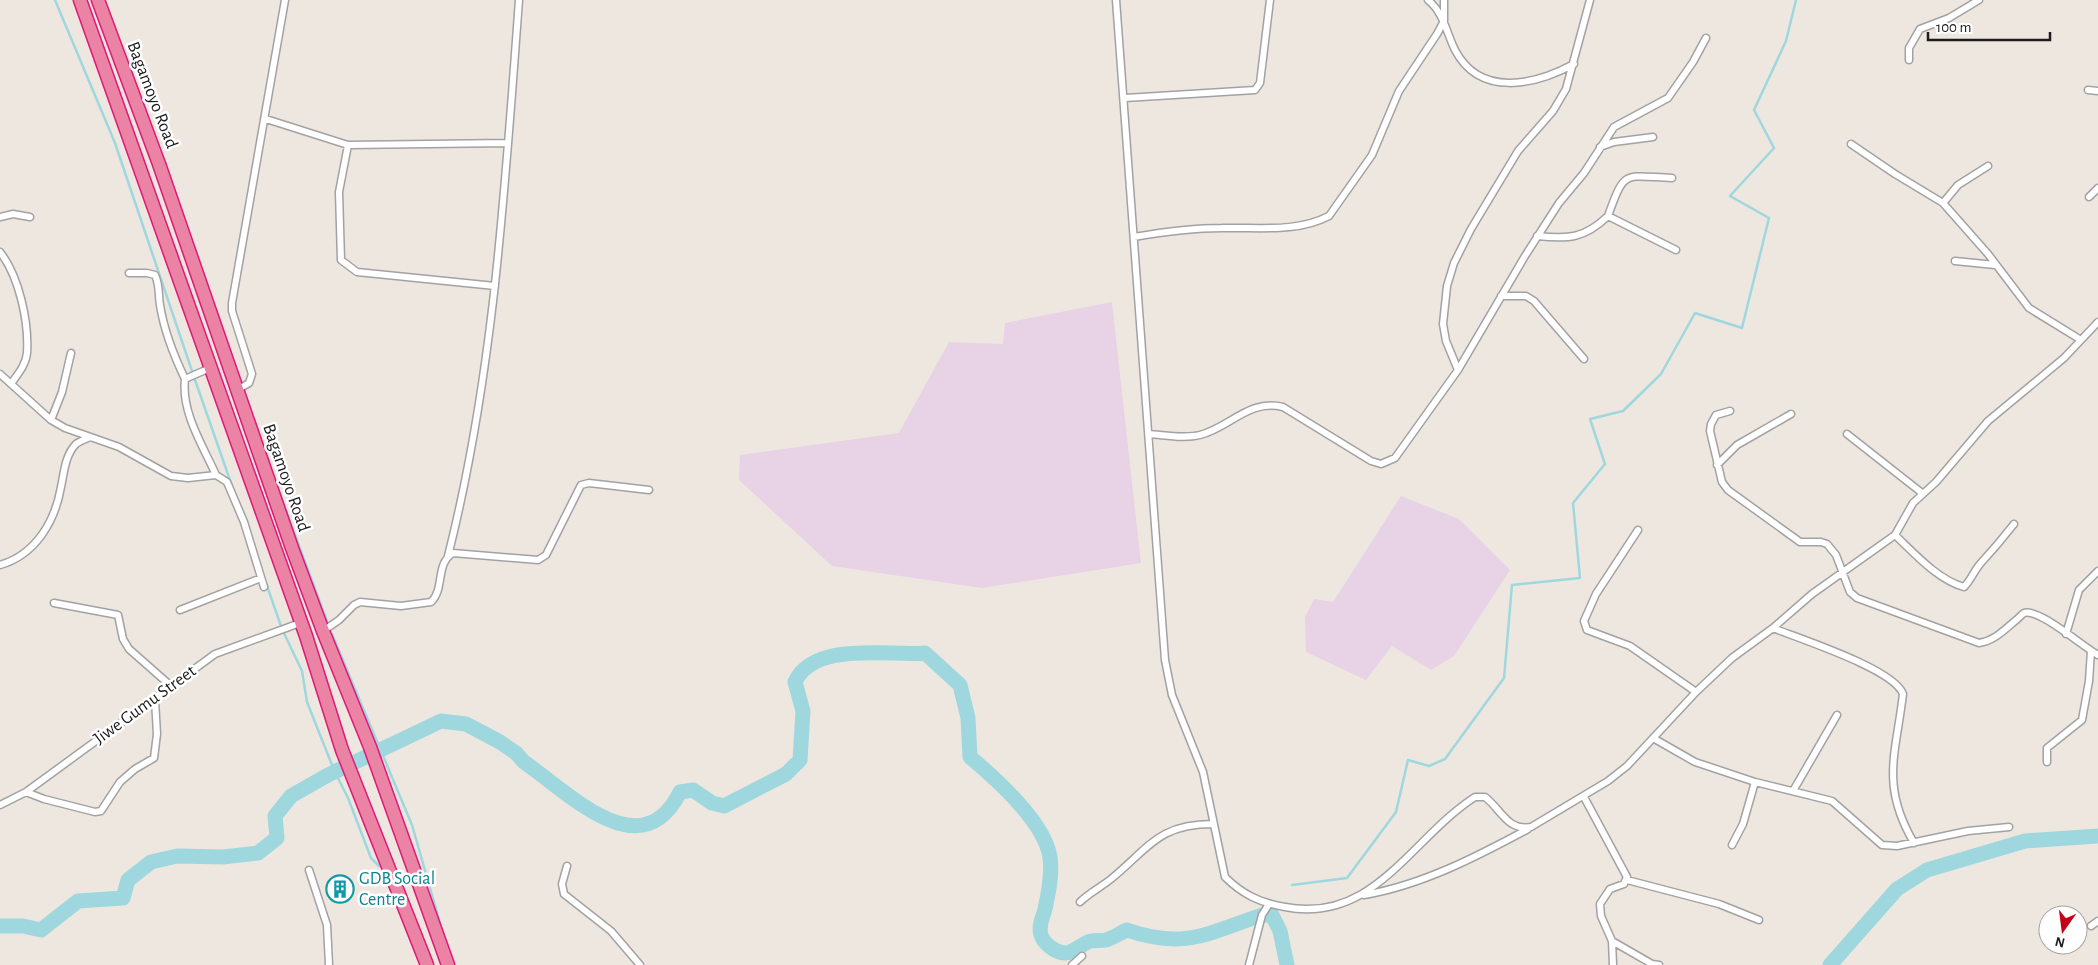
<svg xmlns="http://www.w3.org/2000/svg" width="2098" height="965" viewBox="0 0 2098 965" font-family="'Alegreya Sans',sans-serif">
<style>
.industrial{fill:#e7d2e6}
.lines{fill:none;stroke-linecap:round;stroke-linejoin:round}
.stream{stroke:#9ed8de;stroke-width:2.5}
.river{stroke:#9ed8de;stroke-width:15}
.street-casing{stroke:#a2a2a2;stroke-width:9}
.highway-casing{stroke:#de1a78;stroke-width:15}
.street{stroke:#fff;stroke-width:6}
.highway{stroke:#ea83a4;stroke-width:12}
.labels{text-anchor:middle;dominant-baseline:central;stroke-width:5;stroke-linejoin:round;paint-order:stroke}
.street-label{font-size:18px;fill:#1b1b1b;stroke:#fff}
.culture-label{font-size:18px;fill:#0d838f;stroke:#fff;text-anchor:start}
</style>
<rect width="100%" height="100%" fill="#eee7e0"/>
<path class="industrial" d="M1112 302 1141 563 982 588 832 566 739 480 740 455 899 433 949 342 1003 344 1005 323Z
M1401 496 1459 519 1510 570 1454 656 1431 670 1392 646 1366 680 1306 652 1305 617 1314 599 1333 602Z"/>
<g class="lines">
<path class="stream" d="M55 0 115 143 192 371
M194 377 232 486
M279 492 327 621
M266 583 282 629 302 671 307 702 334 770 348 798 371 858 379 866
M332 634 412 825 442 930
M1292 885 1347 878 1396 812 1408 760 1429 766 1445 759 1504 678 1512 585 1580 578 1573 503 1605 464 1590 419 1623 411 1661 374 1695 313 1742 328 1769 218 1730 196 1774 148 1754 110 1786 41 1796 0"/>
<path class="river" d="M0 926H23L41 930 78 901 123 898 128 880 151 862 177 856 223 857 258 853 277 838 275 816 291 796 328 775 441 721 466 724 500 742 516 753 524 762C568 792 641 870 680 792L693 790 712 803 724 806 786 774 800 760 803 711 795 682C814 641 887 656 925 653L960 685 968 718 970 757C995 778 1038 817 1048 849 1054 866 1049 891 1045 909 1043 917 1038 926 1041 935 1044 944 1055 952 1064 953 1073 954 1082 943 1091 941 1096 940 1101 941 1106 940 1113 938 1120 933 1127 930 1185 950 1208 933 1262 915H1272L1280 931 1287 965
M1830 965 1897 889 1927 870 2025 841 2098 836"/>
<g class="street-casing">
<path id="street" d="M1116 0 1165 660 1172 695 1203 772 1225 877C1243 895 1261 903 1285 907 1374 924 1411 838 1475 797H1485C1501 809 1507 831 1531 827L1608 781 1627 766 1696 692 1732 658 1773 628 1812 594 1895 535 1913 503 1936 482 1988 421 2064 358 2098 322
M1428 0C1444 13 1446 32 1455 50 1480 98 1535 85 1574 64
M1909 60V48L1920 29 1949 18 1979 0
M2088 90 2098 91
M1125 98 1255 90 1260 83 1270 0
M266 119 348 145 508 143
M1851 144 1895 174 1943 203
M348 145 339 192 341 260 357 272 495 286
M1600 147 1614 142 1653 137
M1988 166 1958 185 1943 203 1988 254 2029 308 2081 340
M2089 197 2098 188
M1608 216C1625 169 1623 176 1672 178
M0 217 13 214 30 217
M1537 236C1568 239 1584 239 1608 216L1676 250
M1134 237C1163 232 1193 228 1222 228 1258 227 1296 233 1329 216L1372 155 1399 91 1437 34 1444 21V0
M0 252C19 276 29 322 27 353 26 365 17 375 11 384
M1955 261 1995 265
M129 273H147L155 275C160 286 158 294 160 305 164 331 174 356 185 379
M1501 296H1526L1534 301 1584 359
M210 368 185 379C181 412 203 446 216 475
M1458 370 1446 341 1443 324 1447 286 1454 263 1471 229 1518 151 1553 111 1566 89 1590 0
M0 374 51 420 65 428 119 447 171 476 188 478 216 475 227 482 244 522 264 587
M237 390 249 383 252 374 232 311V303L285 0
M1730 411 1716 415 1711 424 1710 431 1722 482 1728 490 1800 542H1821L1827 544 1836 555 1850 592 1857 598 1979 643C1994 641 2004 630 2015 621 2018 619 2021 615 2024 613 2039 608 2083 647 2098 655
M51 420 62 392 71 353
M1149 434C1165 435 1184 439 1200 435 1231 427 1248 399 1283 407L1371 461 1381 464 1395 458 1458 370 1525 256 1559 203 1584 173 1614 127 1668 98 1693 62 1706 38
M1847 434 1922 493
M1717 465 1737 445 1791 414
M1638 530 1596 594 1584 621 1587 630 1630 646 1696 692
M1895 535C1914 553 1938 580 1964 587 1971 580 1974 571 1980 564 1992 551 2003 538 2014 524
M448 556C494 374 505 186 519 0
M0 565C35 555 55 522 61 487 64 473 65 455 76 444 80 441 86 439 90 437
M54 603 118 615 123 639 129 649 171 686
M180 610 261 578
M1773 628C1800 639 1894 669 1903 694 1896 754 1880 785 1914 843
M323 631 339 620 354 605 360 602 401 606 431 602C445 589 435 564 453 553L538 560 546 555 581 485 589 483 649 490
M2066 634 2079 590 2098 571
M1653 738 1695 762 1755 782 1832 801 1882 845 1897 846 1968 831 2009 827
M2047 762V748L2082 720 2089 681 2091 651
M1793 791 1837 715
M26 792 44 799 95 812 101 811 120 782 135 769 154 758 157 734 155 700
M1584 797 1627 877 1624 884 1610 889 1600 904 1601 916 1612 941 1613 965
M0 805 26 792 215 654 300 623
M1732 845 1743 824 1755 782
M567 866 562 884 564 894 611 931 640 965
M309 870 327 925 329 965
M1627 880 1719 904 1759 920
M1364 895C1422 885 1476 857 1528 829
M1080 902C1089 893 1101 887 1111 879 1149 848 1158 824 1213 824
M2091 926 2098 921
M1612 941 1652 964 1659 965
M1072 965 1082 956
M1249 965 1262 915 1269 904"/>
</g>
<g class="highway-casing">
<path id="highway" d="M80 0 306 636 342 750 427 965
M98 0 159 164 292 548 323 631 370 747 448 965"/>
</g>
<use href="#street" class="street"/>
<use href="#highway" class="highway"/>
</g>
<defs>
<g id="building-ring" transform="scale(1.4375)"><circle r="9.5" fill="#fff" stroke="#0f9aa8" stroke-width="1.5"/><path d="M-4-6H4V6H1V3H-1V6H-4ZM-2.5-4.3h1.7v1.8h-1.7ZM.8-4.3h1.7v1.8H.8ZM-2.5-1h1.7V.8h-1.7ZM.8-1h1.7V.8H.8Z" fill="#0f9aa8"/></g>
</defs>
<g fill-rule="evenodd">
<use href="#building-ring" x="340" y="889"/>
</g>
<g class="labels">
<g class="street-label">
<text transform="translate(152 95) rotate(69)">Bagamoyo Road</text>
<text transform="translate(286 478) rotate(71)">Bagamoyo Road</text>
<text transform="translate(145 705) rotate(-36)">Jiwe Gumu Street</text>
</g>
<g class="culture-label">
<text x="359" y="879">GDB Social<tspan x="359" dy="21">Centre</tspan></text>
</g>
</g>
<g transform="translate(2063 930) rotate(194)"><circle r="24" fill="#ffffff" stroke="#a4a4a4"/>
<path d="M0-4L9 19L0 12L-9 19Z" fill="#c7001a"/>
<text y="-8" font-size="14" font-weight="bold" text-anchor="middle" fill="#1b1b1b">N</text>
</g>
<path d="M1928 32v8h122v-8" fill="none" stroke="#1b1b1b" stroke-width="2.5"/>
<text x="1936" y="32" font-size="15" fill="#1b1b1b" stroke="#ffffff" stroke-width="4" paint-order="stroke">100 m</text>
</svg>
